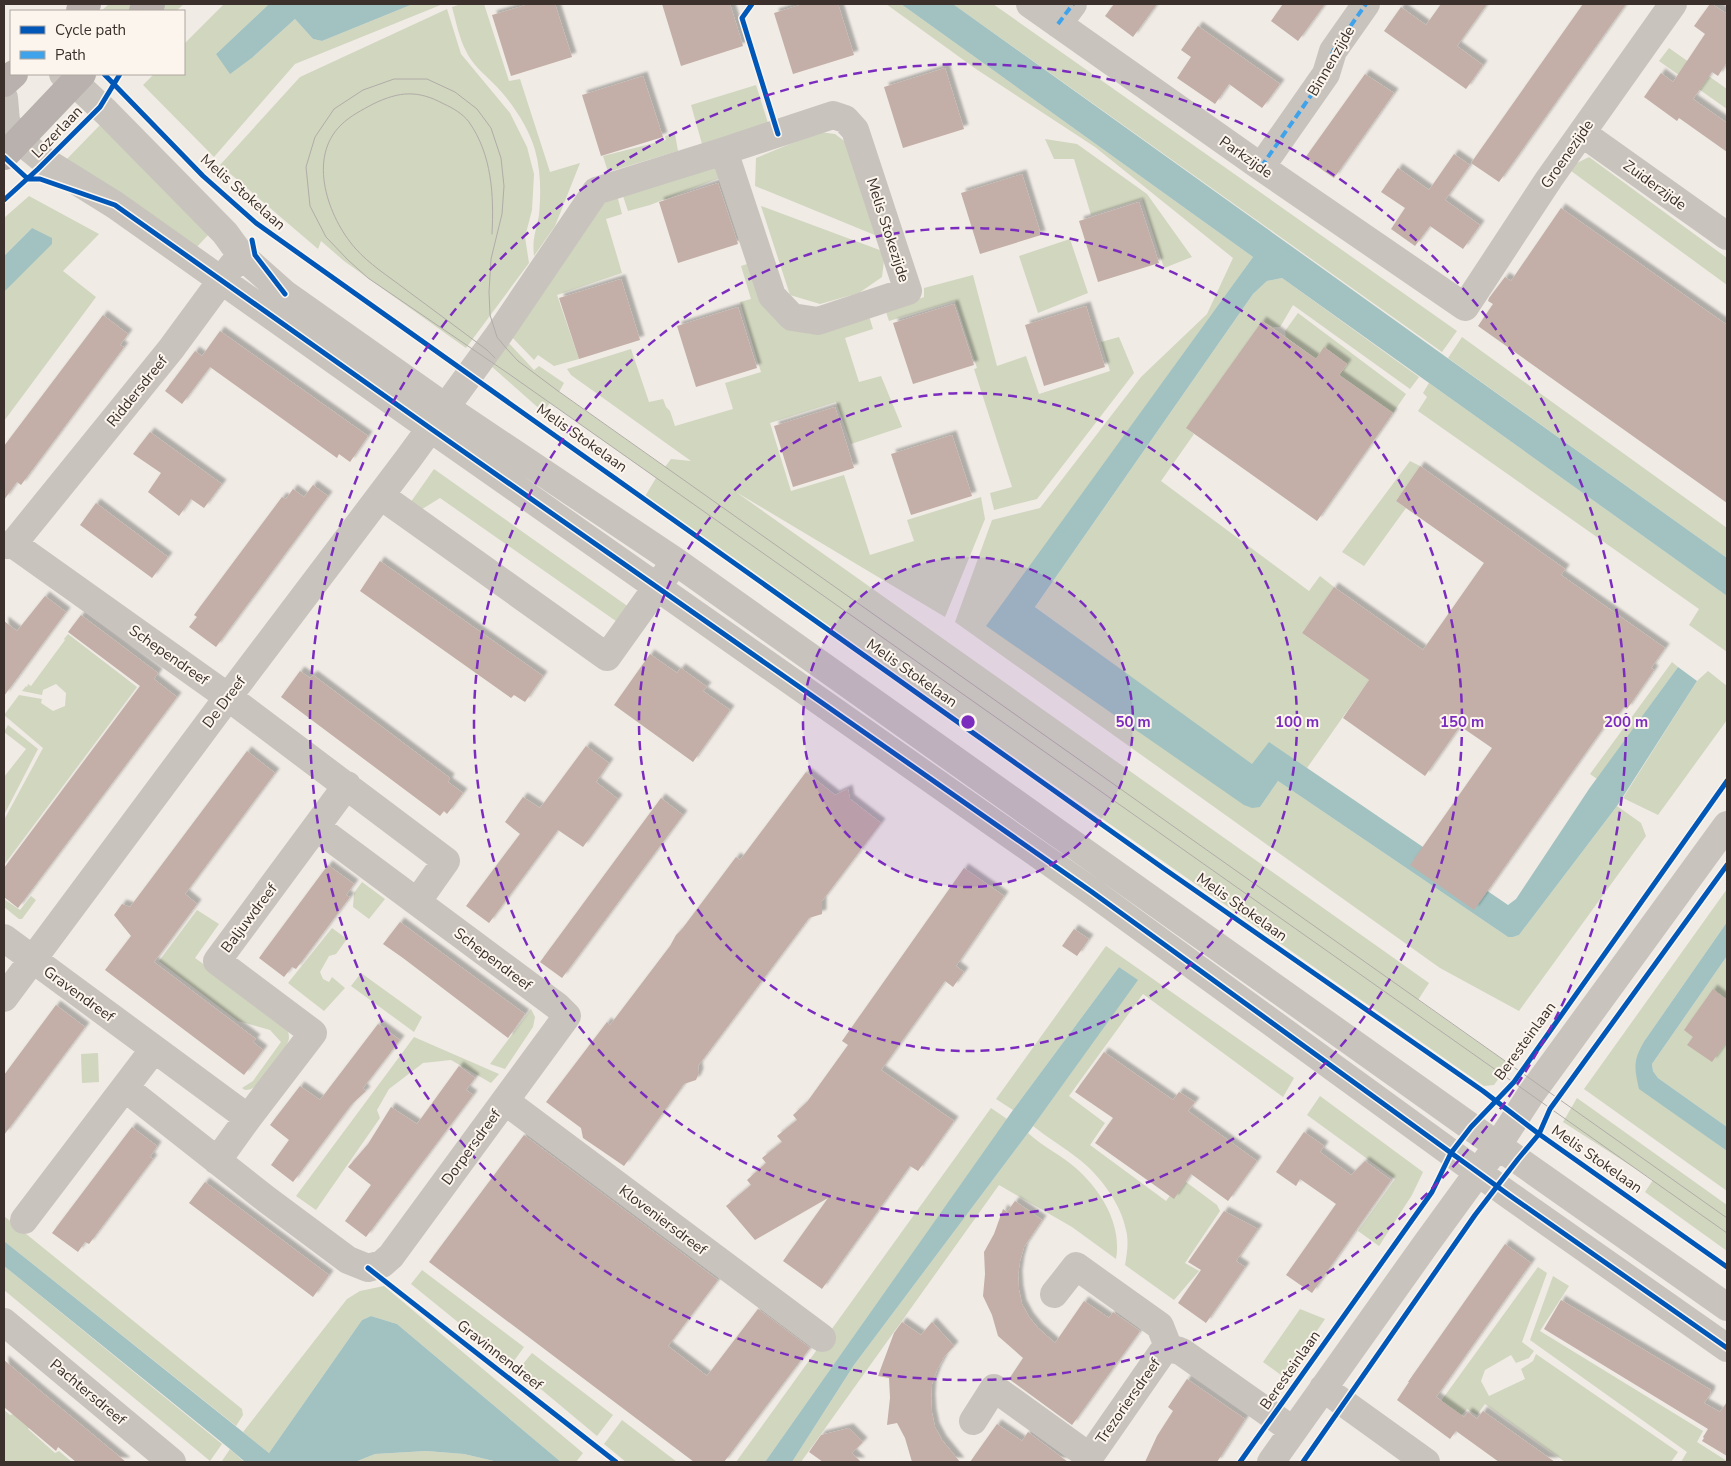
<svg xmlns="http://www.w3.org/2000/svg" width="1731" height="1466" viewBox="0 0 1731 1466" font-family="'Nunito Sans',sans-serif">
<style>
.green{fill:#d1d6bf}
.water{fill:#a1c2c1}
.building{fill:#c3afa7;filter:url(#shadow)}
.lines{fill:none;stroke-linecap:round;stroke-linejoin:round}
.minor{stroke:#c9c3be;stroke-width:28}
.major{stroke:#b8b1ad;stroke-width:28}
.tram{stroke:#b1aca8;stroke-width:1}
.quiet{stroke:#3fa3eb;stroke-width:4;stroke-dasharray:8 4;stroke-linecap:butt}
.cycleway-casing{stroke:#fbf5ee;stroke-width:8}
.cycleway{stroke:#0057b8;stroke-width:5}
.ring{fill:none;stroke:#7b2cbf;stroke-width:2.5;stroke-dasharray:9 6}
.labels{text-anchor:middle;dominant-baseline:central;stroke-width:4;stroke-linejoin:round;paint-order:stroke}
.street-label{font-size:15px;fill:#3b302b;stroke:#fbf5ee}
.centre{fill:#7b2cbf;stroke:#fbf5ee;stroke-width:2.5}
.ring-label{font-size:15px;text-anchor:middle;font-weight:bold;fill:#7b2cbf;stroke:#fbf5ee;stroke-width:4;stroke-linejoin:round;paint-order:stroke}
</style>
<defs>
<filter id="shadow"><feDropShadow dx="4.5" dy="-4.5" stdDeviation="1" flood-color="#0004"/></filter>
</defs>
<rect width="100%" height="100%" fill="#f0ebe5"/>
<path class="green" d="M109 4H137L129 11H101Z
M166 4H184L176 11H158Z
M224 4H269L216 54 253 57 295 19 313 39 322 41 413 4H443L295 64 214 157 143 85 154 74H184V44Z
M461 4H484L509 81 520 79 550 172 580 163 555 226 534 256C532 238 536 232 539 215 541 194 541 171 535 150 529 128 510 99 493 83 483 73 472 64 466 51 459 38 456 21 452 7Z
M886 4H901L1253 257 987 626 1260 807 1278 781 1508 937H1513L1519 935 1617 806 1641 823 1646 836 1519 1011 1440 968 955 622 992 520 1040 508 1141 377 1207 314 1233 258 1095 147 976 69Z
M953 4H993L1457 331 1442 352Z
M447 9 461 54 510 113 527 147 534 174 532 210 525 237 529 263 466 348 344 261 321 241 318 249 220 165 300 77Z
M1669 48 1727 89V109L1659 61Z
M756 85 768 123 702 144 691 105Z
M101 124 210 233 191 253 64 162Z
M819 132 835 134 847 143 882 238 755 186 756 158Z
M675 134 678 151 608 172 603 156 666 140 665 136Z
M1045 139 1077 144 1147 194 1192 257 1164 268 1142 199 1091 215 1074 159H1054Z
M1589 157 1727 258V285L1567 168Z
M721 167 722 177 650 205 628 211 622 193 694 171Z
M617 195 622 214 606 219 622 273 557 295 579 359 554 366 538 355 534 360 508 333 598 207Z
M29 196 99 234 63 271 96 297 4 421V292L13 282 32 228 4 256V218Z
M761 206 885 252 882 277 859 293 820 304 790 295Z
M1070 239 1088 293 1038 313 1019 256Z
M753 262 780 324 811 334 869 316 873 329 845 338 859 382 881 376 902 427 851 444 836 402 770 423 791 491 844 475 870 555 914 541 907 520 981 497 985 519 945 617 736 492 1429 983 1418 1000 1509 1064 1494 1085 1484 1086 644 498 656 478 550 403 543 412 491 366 505 339 534 370 539 366 564 383 559 392 665 467 671 459 691 461 571 375 567 369 631 349 649 402 663 399 666 407 670 411 675 426 733 409 725 383 761 372 740 302 751 299 741 266Z
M973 275 997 366 1026 356 1039 394 1110 371 1101 342 1119 337 1134 373 1037 499 994 510 990 493 1012 487 974 369 977 368 955 301 889 321 886 312 924 297V288Z
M1282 278 1419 377 1410 389 1293 305 1280 327H1273L1262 321 1187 428 1194 434 1161 481 1309 591 1320 576 1334 587 1302 633 1369 680 1307 768 1269 743 1252 765 1035 607 1253 294 1267 281Z
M1298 313 1406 394 1393 413 1339 375 1347 364 1325 348 1316 359 1286 337 1285 331Z
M1462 337 1727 528V558L1448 358Z
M1429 383 1727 596V652L1689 625 1699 609 1418 411 1427 397 1423 393Z
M1410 461 1420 466 1396 501 1406 508 1364 566 1342 552Z
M434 469 633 610 623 626 440 498 419 511 408 506Z
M68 634 137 687 4 865V820L43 748 4 715 19 695 42 699 41 703 53 711 65 706 66 693 56 684 43 690 42 695 22 691 26 686 27 687 28 684 31 686 65 640 64 639Z
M1672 662 1678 667 1597 779 1590 774Z
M1708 671 1727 686V720L1658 815 1623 798 1697 681Z
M8 725 38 749 4 815V777L26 749 4 732Z
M362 882 385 899 369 919 353 907 354 893Z
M1727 889V922L1645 1040 1640 1089 1727 1151V1191L1584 1089Z
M31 896 36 900 22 919H19L4 907V899L20 910Z
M197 910 219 924 195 958 285 1023C287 1028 289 1033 289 1038 288 1048 264 1081 256 1086 252 1089 249 1090 245 1090L242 1088 253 1081 281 1042 270 1030 238 1021 159 961Z
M332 928 347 939 336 954 329 956 320 972 323 979 329 982 332 977 345 988 324 1011 288 983Z
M1106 946 1294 1078 1283 1097 1143 994 1069 1096 1105 1123 1090 1145 1166 1201 1182 1179 1217 1205 1220 1211 1185 1263 1199 1271 1174 1300 1125 1265C1127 1253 1129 1242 1126 1230 1121 1204 1101 1177 1080 1160 1065 1148 1048 1138 1033 1126L1137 980 1119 967 1013 1110 996 1099Z
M1727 956V1127L1658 1078 1653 1071 1652 1064Z
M361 973 422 1017 414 1032 351 986Z
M531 1009 535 1017 533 1027 505 1069 490 1064Z
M414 1037 499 1074 491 1083 451 1060 423 1063 389 1089 377 1110 380 1118 316 1210 296 1196Z
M98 1053 99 1082 82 1083 81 1054Z
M1320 1096 1423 1172 1412 1195 1379 1246 1358 1231 1395 1179 1307 1115Z
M1577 1098 1727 1205V1251L1645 1192 1653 1180 1563 1122Z
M991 1108 1007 1119 765 1462H736Z
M1028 1133C1043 1147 1063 1156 1078 1170 1102 1192 1122 1225 1116 1259L1072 1227 999 1185 801 1462H792L854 1365Z
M4 1216 242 1409 243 1415 236 1426 4 1241Z
M4 1266 222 1444 210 1461 4 1290Z
M1538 1267 1547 1273 1522 1342 1534 1351 1529 1358 1516 1363 1511 1355 1485 1370 1481 1381 1489 1396 1525 1379 1521 1369 1533 1361 1536 1354 1678 1452 1671 1462H1565L1485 1404 1477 1415 1467 1409 1461 1416 1441 1401Z
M422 1270 524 1347 511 1365 411 1284Z
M1553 1276 1569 1286 1540 1331 1703 1431 1697 1442 1727 1461V1462H1681L1687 1452 1530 1340Z
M384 1286 583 1453 576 1462H561L397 1324 371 1316 362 1320 269 1453 243 1432 347 1299 360 1291Z
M1300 1309 1325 1319 1285 1378 1263 1362Z
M532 1353 613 1415 597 1436 518 1370Z
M4 1410 10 1415 14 1414 30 1426 28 1429 55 1453 59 1451 72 1462H7L4 1460Z
M622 1420 677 1462H626L604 1444Z
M230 1449 244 1462 222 1461Z
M426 1451 464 1454 498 1462H355L375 1454Z"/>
<path class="water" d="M269 4H413L322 41 313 39 295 19 253 57 230 74 216 54Z
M901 4H953L1727 558V596L1282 278 1267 281 1253 294 1035 607 1252 764 1269 742 1508 905 1516 899 1589 789 1678 667 1697 681 1617 806 1519 935 1513 937H1508L1278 781 1260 807 1252 808 1244 805 986 626 1253 257Z
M32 228 52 238V244L4 292V256Z
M1727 922V956L1652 1064 1653 1071 1658 1078 1727 1127V1151L1639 1089C1634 1067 1633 1060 1645 1040Z
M1119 967 1138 980 1031 1129 854 1365 792 1462H765L1013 1110Z
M4 1241 269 1453 362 1320 371 1316 397 1324 561 1462H498L464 1454 426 1451 375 1454 355 1462H245L230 1449 4 1266Z"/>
<path class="building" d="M529 4H555L572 57 511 76 492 15Z
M662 4H730L743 46 681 66Z
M803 4H838L854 55 793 74 774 13Z
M1114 4H1157L1133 37 1105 16Z
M1283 4H1325L1298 41 1271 21Z
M1441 4H1487L1457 46 1483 65 1466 89 1384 31 1401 7 1426 25Z
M1583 4H1626L1499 182 1471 163Z
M1710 4H1712L1727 14V62L1718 76 1712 72 1693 99 1727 123V152L1679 118 1677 121 1644 97 1661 73 1673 82 1705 34 1694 26Z
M1198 26 1280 84 1262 108 1229 84 1215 104 1177 78 1191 57 1181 50Z
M945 68 964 129 903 148 884 87Z
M1365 74 1394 93 1334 178 1305 158Z
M643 76 663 137 601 156 582 95Z
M1454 154 1470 165 1445 200 1480 225 1463 249 1430 226 1415 246 1391 229 1405 208 1381 192 1398 168 1429 190Z
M1022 174 1041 235 980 254 961 193Z
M718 183 738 244 678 263 659 202Z
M1139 202 1159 263 1098 282 1079 221Z
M1561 208 1727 325V503L1478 326 1493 304 1488 301 1489 298 1505 277 1511 281Z
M621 279 640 340 579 359 559 298Z
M954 304 974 365 913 384 893 323Z
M1086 306 1105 367 1044 386 1025 325Z
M738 307 757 368 696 387 677 326Z
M103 315 128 334 120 345 124 347 21 485 17 482 4 500V446Z
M1262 321 1316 359 1324 347 1347 364 1339 375 1393 413 1317 521 1186 428Z
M220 331 368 436 350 462 339 454 337 458 210 367 182 404 165 391 195 351 202 356Z
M835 407 854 468 793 487 774 426Z
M150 432 222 484 204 508 191 499 179 516 148 492 161 473 133 454Z
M952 435 972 496 911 515 891 454Z
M1420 466 1565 569 1561 575 1665 648 1651 668 1654 670 1627 709 1624 707 1609 727 1606 724 1474 910 1410 865 1492 748 1460 726 1425 776 1343 718 1369 680 1302 633 1334 587 1423 650 1484 563 1396 501Z
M313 485 328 496 216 647 189 627 197 617 194 615 282 497 286 499 293 489 304 497Z
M96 503 168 557 152 578 80 525Z
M380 561 543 676 525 702 514 695 511 698 360 591Z
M45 596 66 612 4 696V621L17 631Z
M81 615 158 673 154 679 177 697 18 908 4 897V868L140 686 68 632Z
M650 654 677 673 681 668 707 687 703 691 730 710 693 762 614 705Z
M300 671 310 678 313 675 450 778 448 782 463 793 447 814 444 811 440 816 281 697Z
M586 746 609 763 596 782 618 799 583 847 558 830 489 923 466 906 520 834 505 822 523 797 540 808Z
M247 751 275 773 185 894 197 904 154 962 256 1039 253 1042 263 1050 244 1075 105 970 131 936 114 915 122 904 130 907Z
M806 772 835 795 848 789 850 799 881 823 822 901V914L809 918 698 1066 699 1073 696 1080 684 1084 624 1166 583 1138 581 1128 546 1102 607 1022 610 1025 670 946 676 935 682 929 736 857 740 860Z
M661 798 683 815 562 978 540 962Z
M328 865 354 884 346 895 350 897 296 969 292 967 284 977 259 958Z
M964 868 1004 896 956 966 964 972 958 980 953 987 945 981 881 1070 954 1121 918 1171 910 1166 822 1289 783 1261 828 1198 755 1240 726 1206 751 1185 747 1180 766 1163 762 1158 782 1142 777 1136 797 1120 793 1115 807 1102 848 1045 842 1041Z
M400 922 525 1014 508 1038 403 958 383 944Z
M1074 929 1089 939 1077 956 1062 946Z
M1713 989 1727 1000V1041L1712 1062 1687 1045 1693 1037 1684 1030Z
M56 1005 85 1027 4 1135V1075Z
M378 1024 400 1040 363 1088 366 1091 351 1105 293 1182 271 1165 289 1140 270 1125 300 1086 320 1100Z
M1104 1052 1173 1100 1179 1092 1195 1102 1188 1111 1257 1161 1228 1201 1191 1174 1174 1199 1095 1143 1113 1118 1075 1092Z
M459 1066 475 1078 466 1090 473 1095 366 1237 345 1221 371 1185 348 1167 368 1144 391 1107 417 1124Z
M132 1127 157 1146 150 1157 153 1159 89 1244 85 1242 78 1252 52 1233Z
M1304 1132 1324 1146 1320 1152 1351 1175 1365 1161 1391 1180 1312 1293 1286 1275 1336 1204 1300 1179 1296 1186 1276 1172Z
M524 1135 718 1280 668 1346 707 1376 758 1309 810 1348 724 1462H694L429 1262Z
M205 1182 329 1275 313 1297 189 1203Z
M1015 1201 1042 1220 1024 1247 1020 1261 1018 1275 1019 1290 1022 1304 1029 1317 1038 1328 1055 1343 1084 1301 1109 1318 1113 1312 1140 1331 1072 1425 1009 1379 1023 1358 998 1336 992 1315 983 1296 985 1274 984 1252 994 1234 1003 1209 1007 1212Z
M1224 1211 1258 1229 1236 1261 1245 1267 1206 1323 1178 1303 1201 1270 1188 1262Z
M1505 1244 1531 1263 1436 1397 1464 1417 1468 1412 1477 1419 1483 1411 1555 1462H1499L1456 1431 1450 1439 1397 1400 1409 1382H1408Z
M1561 1300 1711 1390 1710 1393H1711L1704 1403 1720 1412 1727 1402V1456L1702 1441 1704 1438 1703 1437 1708 1429 1544 1329Z
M902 1322 921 1335 932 1322 954 1346 944 1357 937 1370 932 1384 931 1398 932 1413 935 1427 942 1440 960 1462H912L905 1438 897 1423 887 1425 890 1398 889 1378 878 1376 894 1333Z
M4 1360 44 1394 126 1462H76L58 1447 56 1451 4 1407Z
M1187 1379 1245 1419 1217 1462H1145L1157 1436 1173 1411 1168 1407Z
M997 1424 1022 1441 1028 1432 1068 1462H970Z
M849 1428 863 1442 852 1453 861 1462H823L809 1452 821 1435Z"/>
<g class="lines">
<path class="minor" d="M1030 4 1261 167 1465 307 1549 179 1673 4
M1058 24 1073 4
M63 74 74 82 106 112 225 233 241 255 285 294 445 407 675 561 1471 1127 1727 1307
M4 98 6 122 19 140 46 162 115 205 430 428 1092 892 1509 1195 1727 1348
M1582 133 1727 236
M1261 167 1326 74 1333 51 1366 4
M381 496 607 657 667 573
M13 544 228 697 446 861 417 902
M4 545 13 544 171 349 232 266
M4 938 248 1118 217 1161
M4 998 228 697 408 459 497 337 596 191 724 151 833 115 845 119 855 130 908 291 818 321 792 317 772 296 724 151
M125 1088 266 1199 348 1260 368 1268 382 1264 391 1256 567 1016 557 1006 316 827
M505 1101 822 1338
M248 1118 313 1033 217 961 347 785
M24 1220 154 1049
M1054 1294 1076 1266 1160 1326 1169 1349
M4 1322 172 1462
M1323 1388 1426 1462
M973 1421 994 1388 1090 1457
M1086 1462 1161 1354C1168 1348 1174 1349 1182 1352L1273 1416 1293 1431
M1271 1462 1426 1244 1498 1145 1531 1094 1727 825"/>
<path class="major" d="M80 11 87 4
M143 11 151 4
M4 83 14 74
M4 156 82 74"/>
<path class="tram" d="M492 234C494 195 492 155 469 122 463 114 453 108 444 104 418 90 400 91 373 104 362 110 350 116 341 125 307 158 328 217 355 248 369 264 388 276 405 289 432 309 459 329 487 350L495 358
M1727 1218 558 391 518 361 506 348 497 337 490 315 489 292 491 259 502 214 504 186 501 158 491 128 477 109 455 92 427 79H394L363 90 334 109 315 137 306 167 310 206 326 237 348 260 368 278 509 374 1727 1233"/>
<path class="quiet" d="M1058 24 1073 4
M1261 167 1326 74 1333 51 1366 4"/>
<g class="cycleway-casing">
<path id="cycleway" d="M752 4 742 18 778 134
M104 74 203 176 256 223 1163 868 1483 1091 1539 1134 1727 1267
M4 157 28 179H40L115 205 430 428 1092 892 1509 1195 1727 1348
M4 200 38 169 100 107 120 74
M252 240 255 255 285 294
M368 1268 616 1462
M1240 1462 1432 1192 1451 1153 1471 1127 1514 1082 1727 781
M1303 1462 1475 1215 1518 1159 1539 1134 1550 1109 1727 865"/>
</g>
<use href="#cycleway" class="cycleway"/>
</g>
<circle cx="968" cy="722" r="165" fill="#7b2cbf" fill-opacity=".12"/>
<g class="ring">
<circle cx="968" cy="722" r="165"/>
<circle cx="968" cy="722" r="329"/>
<circle cx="968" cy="722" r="494"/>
<circle cx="968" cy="722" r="658"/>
</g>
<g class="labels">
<g class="street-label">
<text transform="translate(1331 61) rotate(-60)">Binnenzijde</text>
<text transform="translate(57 132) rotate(-46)">Lozerlaan</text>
<text transform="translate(1567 154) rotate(-55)">Groenezijde</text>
<text transform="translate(1246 157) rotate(35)">Parkzijde</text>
<text transform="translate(1655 185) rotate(36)">Zuiderzijde</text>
<text transform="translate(243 192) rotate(41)">Melis Stokelaan</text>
<text transform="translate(888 230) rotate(72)">Melis Stokezijde</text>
<text transform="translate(137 391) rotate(-51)">Riddersdreef</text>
<text transform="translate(582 438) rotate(35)">Melis Stokelaan</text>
<text transform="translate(169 655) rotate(35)">Schependreef</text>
<text transform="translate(912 673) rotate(35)">Melis Stokelaan</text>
<text transform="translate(224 702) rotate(-53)">De Dreef</text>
<text transform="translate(1242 907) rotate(35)">Melis Stokelaan</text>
<text transform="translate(249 918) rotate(-53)">Baljuwdreef</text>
<text transform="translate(493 959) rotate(37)">Schependreef</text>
<text transform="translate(79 994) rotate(36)">Gravendreef</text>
<text transform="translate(1525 1041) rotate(-54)">Beresteinlaan</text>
<text transform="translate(471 1147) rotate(-54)">Dorpersdreef</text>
<text transform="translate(1597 1159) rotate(35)">Melis Stokelaan</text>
<text transform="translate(663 1220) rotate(37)">Kloveniersdreef</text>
<text transform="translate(500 1355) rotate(38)">Gravinnendreef</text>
<text transform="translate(1290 1370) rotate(-55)">Beresteinlaan</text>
<text transform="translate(88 1392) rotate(40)">Pachtersdreef</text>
<text transform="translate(1128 1401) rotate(-55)">Trezoriersdreef</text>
</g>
</g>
<circle cx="968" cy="722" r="8" class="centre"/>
<g class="ring-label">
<text x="1133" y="727">50 m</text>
<text x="1297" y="727">100 m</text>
<text x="1462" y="727">150 m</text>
<text x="1626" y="727">200 m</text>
</g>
<rect width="1731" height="1466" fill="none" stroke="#3b302b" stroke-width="10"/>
<rect x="10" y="10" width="175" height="65" fill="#fbf5ee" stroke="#aea6a0"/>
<rect x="20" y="26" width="25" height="8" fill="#0057b8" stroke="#aea6a0"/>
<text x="55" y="35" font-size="15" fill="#3b302b">Cycle path</text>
<rect x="20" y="51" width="25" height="8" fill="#3fa3eb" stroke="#aea6a0"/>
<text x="55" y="60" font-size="15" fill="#3b302b">Path</text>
</svg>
